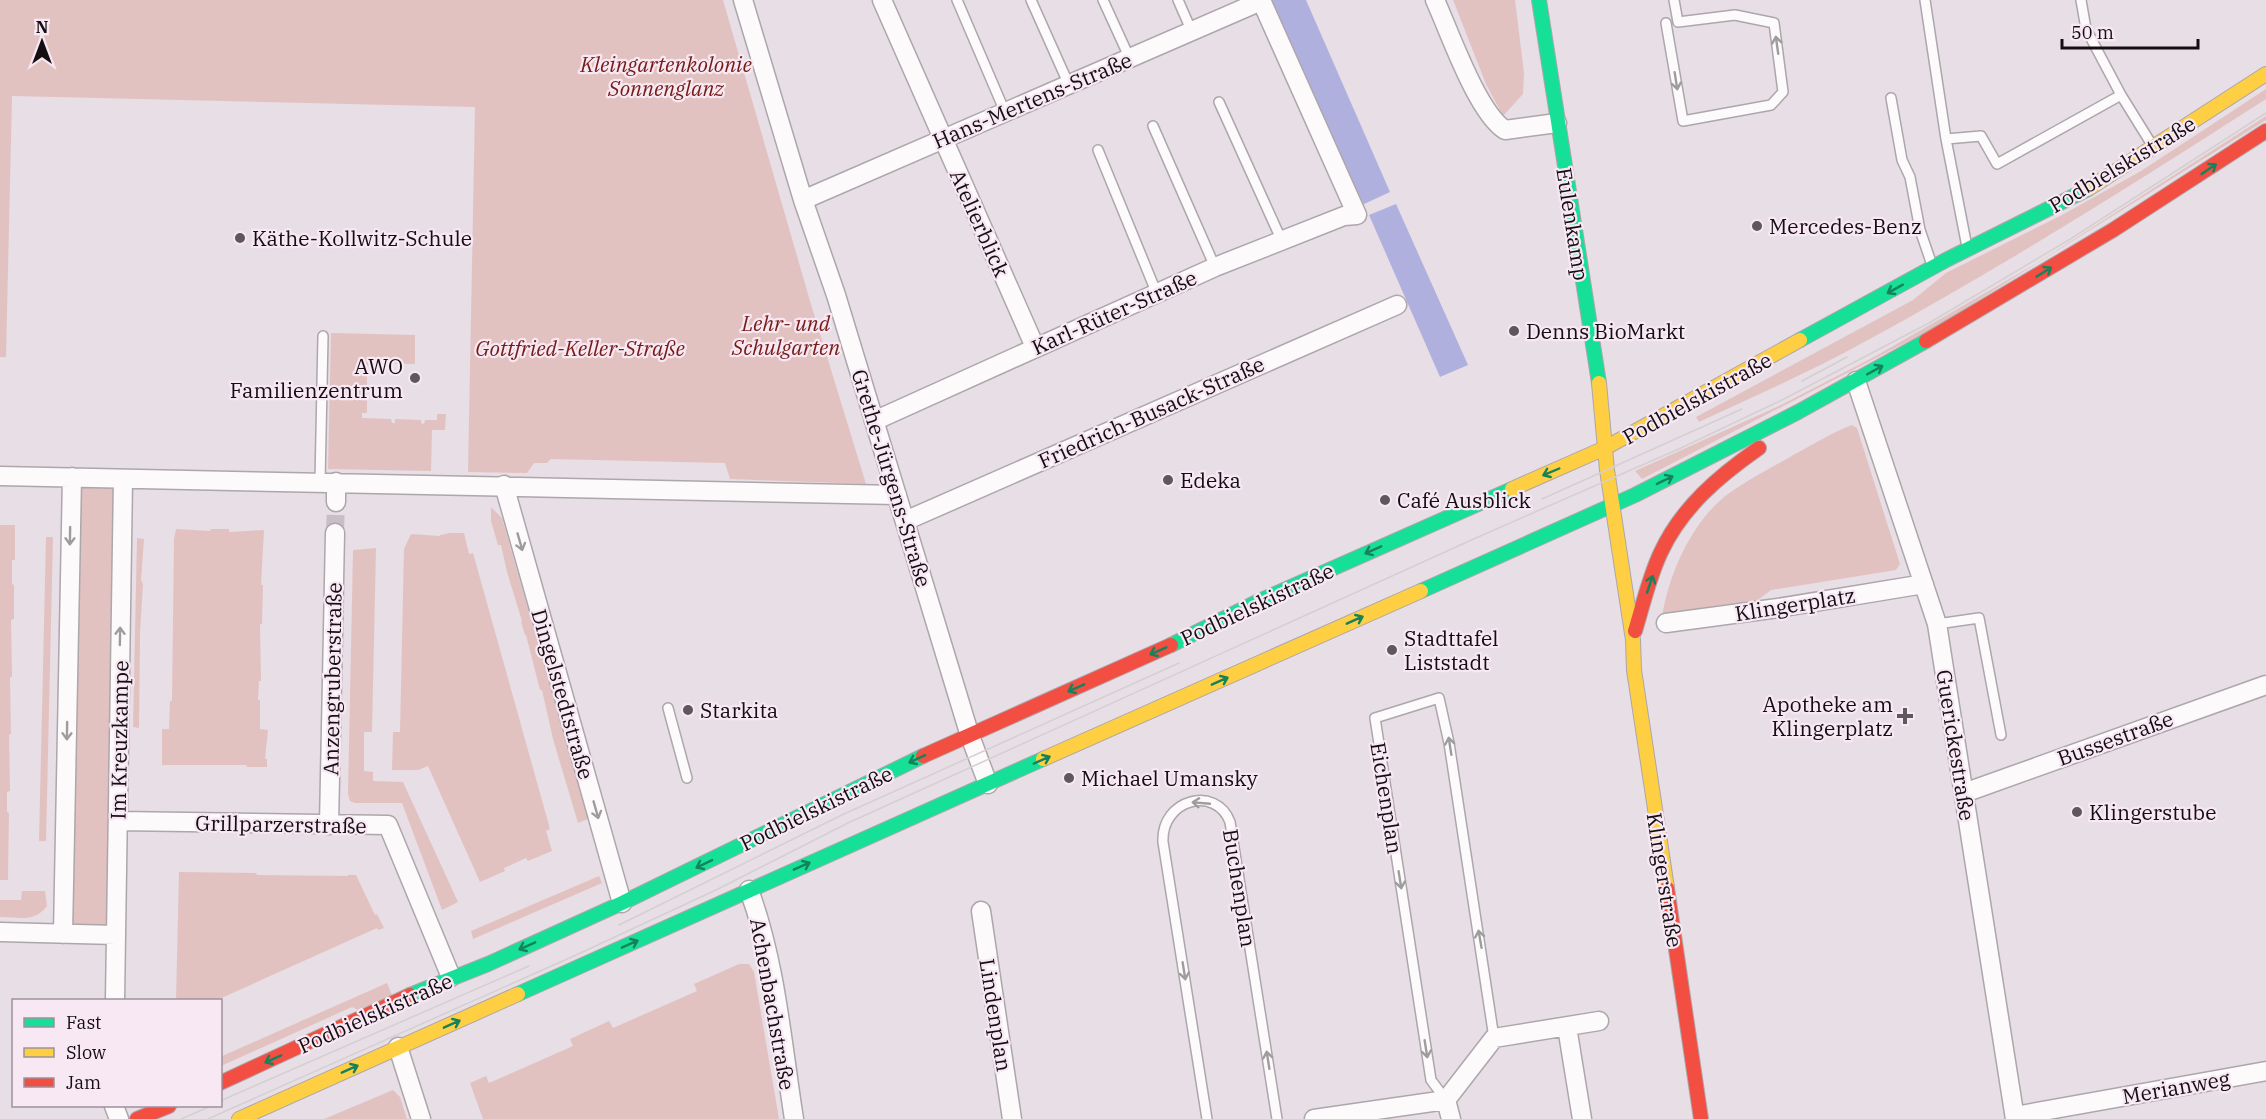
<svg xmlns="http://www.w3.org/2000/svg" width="2266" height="1119" viewBox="0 0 2266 1119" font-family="'IBM Plex Serif',serif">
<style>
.green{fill:#e2c2c1}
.water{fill:#b0b0df}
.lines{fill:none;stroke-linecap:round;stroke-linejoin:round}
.street-tunnel{stroke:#c8bfc5;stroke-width:18;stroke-dasharray:18 9;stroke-linecap:butt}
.lane-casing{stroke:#ada6ab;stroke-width:12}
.street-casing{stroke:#ada6ab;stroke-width:21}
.fast-casing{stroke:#ada6ab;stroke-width:16}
.slow-casing{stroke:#ada6ab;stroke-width:16}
.jam-casing{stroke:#ada6ab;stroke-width:16}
.lane{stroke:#fcfafb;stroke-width:9}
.street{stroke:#fcfafb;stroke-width:18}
.fast{stroke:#16e098;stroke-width:14}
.slow{stroke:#ffcf43;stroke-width:14}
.jam{stroke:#f24e42;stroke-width:14}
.tram{stroke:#d3d0d1;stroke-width:1.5}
.oneway{stroke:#9f9c9e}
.oneway2{stroke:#15825c}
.poi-dot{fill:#5e575c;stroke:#f8e8f4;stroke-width:2}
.labels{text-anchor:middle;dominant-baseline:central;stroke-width:4.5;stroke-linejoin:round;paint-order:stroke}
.park-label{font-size:21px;font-style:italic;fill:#741c15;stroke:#f8e8f4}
.street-label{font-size:21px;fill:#140e12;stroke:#f8e8f4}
.poi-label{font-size:21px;fill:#140e12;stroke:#f8e8f4;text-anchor:start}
</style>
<rect width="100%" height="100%" fill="#e8dee5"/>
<path class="green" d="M0 0H723L810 301 866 484 730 479 725 463 551 459 547 463H534L527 473 468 472 475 107 12 96 6 357H0Z
M1453 0H1515L1524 73 1523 94 1503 116 1486 84Z
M2266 89V99C2135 183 2003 267 1866 341 1812 371 1755 396 1699 422L1696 417 1913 300 1946 273 2062 215 2141 171Z
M2266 116V120L1932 329 1642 479 1635 471 1781 405 1874 357 2037 263Z
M331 333 415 335V364L372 363 371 366H367V413H362V418L391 419 392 423H395V419L421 420V423L424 424 425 420H437V414H446L445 430H432L431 471 328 469Z
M1852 425 1857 428 1900 564 1896 570 1771 590 1755 602 1662 617C1669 573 1692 521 1728 494 1749 479 1773 467 1795 454 1814 444 1833 432 1852 425Z
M72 477 123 479 116 935 63 934Z
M491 507 502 518 588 819 578 823 553 739 542 690H540L526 635H525L521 622 522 621 507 572 501 545H498L491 521Z
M0 525H15V560H12V584L14 585V619L11 620 12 677H10L11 734 9 735 10 791 7 792V812L9 813 8 880H0Z
M176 529 210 531 211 529H229V532L264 530 261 585H263L262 624H260L261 681H259L258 700H260V729L268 730 265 759H267V767H247L246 765H162V729H169L170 701H172L174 539Z
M450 533H464L469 554 473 553 550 829 546 831 552 851 528 861 526 858 504 868 505 871 480 882 428 766 418 770H392L393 732H400L404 549 411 534 440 536V535Z
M46 537H53L46 841H39Z
M137 538 144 539 141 580 143 584 140 633 139 728 133 727Z
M376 548 372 732H364V771L373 772V781L403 782 458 902 442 910 402 803H355L350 801 348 794 353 550Z
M179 872 256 873 257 875 348 876V875H356L375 915 377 914 384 928 378 930 377 928 217 1000H176Z
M599 876 602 883 473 939 471 931Z
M22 891H45L47 906C34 923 20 917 0 917V900H21Z
M739 964H749L754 972 779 1119H483L470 1083 486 1076 489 1083 573 1046 570 1039 609 1021 613 1028 697 991 694 984Z
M387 983 392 995 358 1010 352 1007 221 1066 220 1057Z
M393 1090 400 1097 407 1119H324Z"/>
<path class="water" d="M1271 0H1306L1390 192 1362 205Z
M1396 204 1468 365 1440 377 1369 215Z"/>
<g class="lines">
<path class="street-tunnel" d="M335 533 336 502"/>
<g class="lane-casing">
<path id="lane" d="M957 0 1005 112
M1031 0 1069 85
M1103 0 1130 59
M1178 0 1192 32
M1925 0 1946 139
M2081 0 2086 29 2121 95
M1666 23 1683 121 1771 105 1783 92 1774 23 1735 15 1678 22 1674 0
M1891 98 1902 160 1910 177 1920 230 1932 265
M1219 102 1281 239
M1153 126 1215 267
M1098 150 1157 294
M1967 247 1946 139 1981 136 1997 164 2121 95 2152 145
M320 482 323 336
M1937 624 1979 618 2001 735
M668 708 687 778
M1446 1100 1431 1080 1375 718 1439 698 1449 743 1494 1038
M1207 1119 1163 842C1161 799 1216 785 1230 822L1277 1119"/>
</g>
<g class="street-casing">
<path id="street" d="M743 0 803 200 836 295 970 736 988 784
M882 0 1035 347
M1435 0C1450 33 1477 112 1505 130L1557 123
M803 200 1261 1
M1856 381 1937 624 2015 1119
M874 421 1215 267 1344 216 1357 215 1261 0
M0 476 897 495
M504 485 622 903
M336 502V482
M905 521 1397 305
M1666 623 1778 608 1924 584
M1964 793 2266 685
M118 821 388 825 451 977
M329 825 335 533
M749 890C776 963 782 1043 794 1119
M981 911 1012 1119
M0 932 116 935
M63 934 72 477
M115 1000 123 479
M1567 1027 1582 1119
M398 1047 421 1119
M114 1106 119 1119
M2015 1116 2266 1071
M1314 1119 1446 1100
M1451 1119 1446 1100 1494 1038 1599 1021"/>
</g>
<g class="fast-casing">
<path id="fast" d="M1539 0 1599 383
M1800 340 1946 260 2088 189
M1421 591 1635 495 1798 412 1926 341
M1171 645 1259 601 1512 489
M518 994 1043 759
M410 995 488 964 622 903 923 756"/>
</g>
<g class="slow-casing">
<path id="slow" d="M2088 189 2266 74
M1599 383 1607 470 1633 640 1634 670 1667 888
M1512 489 1605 448 1800 340
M1043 759 1421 591
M239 1119 518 994"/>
</g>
<g class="jam-casing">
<path id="jam" d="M1926 341 2113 230 2266 131
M1635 631C1643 605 1649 577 1661 552 1682 507 1719 476 1759 448
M923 756 1171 645
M1667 888 1701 1119
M220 1083 410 995
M137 1119 169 1106"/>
</g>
<use href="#lane" class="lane"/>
<use href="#street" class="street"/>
<use href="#fast" class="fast"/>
<use href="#slow" class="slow"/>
<use href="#jam" class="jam"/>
<path class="tram" d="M1802 381 1847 357
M1542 499 1742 409
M619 925 844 814 1179 663
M220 1101 529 966
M181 1119 211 1106
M208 1119 574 956 716 890 848 823 1478 537 1681 448 1784 399 1929 323 2072 238 2266 113"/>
</g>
<defs><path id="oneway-shaft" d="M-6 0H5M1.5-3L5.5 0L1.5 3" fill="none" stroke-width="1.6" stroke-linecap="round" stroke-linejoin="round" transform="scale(1.5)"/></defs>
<g class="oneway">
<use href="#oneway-shaft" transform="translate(1777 45) rotate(-98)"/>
<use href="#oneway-shaft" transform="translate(1676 81) rotate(81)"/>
<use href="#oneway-shaft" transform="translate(70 536) rotate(91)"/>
<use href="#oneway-shaft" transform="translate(520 542) rotate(74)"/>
<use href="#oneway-shaft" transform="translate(120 636) rotate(-89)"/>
<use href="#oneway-shaft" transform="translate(67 731) rotate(91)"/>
<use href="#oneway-shaft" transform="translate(1450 746) rotate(-99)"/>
<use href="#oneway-shaft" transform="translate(1201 803) rotate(-175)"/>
<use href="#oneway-shaft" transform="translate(596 810) rotate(74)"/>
<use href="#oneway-shaft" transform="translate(1400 880) rotate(81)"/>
<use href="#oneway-shaft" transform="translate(1480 939) rotate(-100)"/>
<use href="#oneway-shaft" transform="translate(1184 971) rotate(81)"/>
<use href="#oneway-shaft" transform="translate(1426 1049) rotate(81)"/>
<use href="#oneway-shaft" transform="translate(1268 1060) rotate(-99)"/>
</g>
<g class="oneway2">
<use href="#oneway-shaft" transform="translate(2209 169) rotate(-34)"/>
<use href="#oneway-shaft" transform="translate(2044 272) rotate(-32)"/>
<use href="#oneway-shaft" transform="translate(1895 289) rotate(151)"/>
<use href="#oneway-shaft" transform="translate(1875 370) rotate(-29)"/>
<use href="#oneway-shaft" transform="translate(1551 472) rotate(157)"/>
<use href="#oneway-shaft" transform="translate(1665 480) rotate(-26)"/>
<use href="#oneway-shaft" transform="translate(1373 550) rotate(156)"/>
<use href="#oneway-shaft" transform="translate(1650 584) rotate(-71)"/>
<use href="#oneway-shaft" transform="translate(1355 620) rotate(-24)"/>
<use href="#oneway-shaft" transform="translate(1158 651) rotate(156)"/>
<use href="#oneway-shaft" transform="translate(1220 681) rotate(-24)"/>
<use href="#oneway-shaft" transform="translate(1076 688) rotate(156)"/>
<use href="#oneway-shaft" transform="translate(917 759) rotate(155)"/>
<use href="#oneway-shaft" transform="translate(1042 760) rotate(-24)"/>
<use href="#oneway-shaft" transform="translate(704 864) rotate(154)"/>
<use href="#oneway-shaft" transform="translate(802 866) rotate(-24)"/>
<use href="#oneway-shaft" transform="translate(630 944) rotate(-24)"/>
<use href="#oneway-shaft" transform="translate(527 946) rotate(156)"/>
<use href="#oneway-shaft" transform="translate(452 1024) rotate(-24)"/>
<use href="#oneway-shaft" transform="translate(273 1059) rotate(156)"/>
<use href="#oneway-shaft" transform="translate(350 1069) rotate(-24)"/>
</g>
<g class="poi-dot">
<circle cx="1757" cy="226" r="6"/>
<circle cx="240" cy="238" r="6"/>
<circle cx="1514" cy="331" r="6"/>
<circle cx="415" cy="378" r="6"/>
<circle cx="1168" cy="480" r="6"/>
<circle cx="1385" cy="500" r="6"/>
<circle cx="1392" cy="650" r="6"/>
<circle cx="688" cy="710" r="6"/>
<path d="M1902 707h6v6h6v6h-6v6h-6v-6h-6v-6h6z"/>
<circle cx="1069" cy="778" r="6"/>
<circle cx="2077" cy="812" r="6"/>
</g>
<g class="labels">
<g class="park-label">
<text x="666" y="64">Kleingartenkolonie<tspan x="666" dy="24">Sonnenglanz</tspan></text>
<text x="786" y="323">Lehr- und<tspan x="786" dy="24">Schulgarten</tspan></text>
<text x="580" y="348">Gottfried-Keller-Straße</text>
</g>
<g class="street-label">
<text transform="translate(1032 100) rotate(-23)">Hans-Mertens-Straße</text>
<text transform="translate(2122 164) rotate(-31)">Podbielskistraße</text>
<text transform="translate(980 223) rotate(66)">Atelierblick</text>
<text transform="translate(1573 224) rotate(81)">Eulenkamp</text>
<text transform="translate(1114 312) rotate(-24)">Karl-Rüter-Straße</text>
<text transform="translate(1697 398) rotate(-29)">Podbielskistraße</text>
<text transform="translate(1151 412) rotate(-24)">Friedrich-Busack-Straße</text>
<text transform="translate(892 478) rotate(73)">Grethe-Jürgens-Straße</text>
<text transform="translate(1257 604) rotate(-25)">Podbielskistraße</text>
<text transform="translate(1795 604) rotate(-9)">Klingerplatz</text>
<text transform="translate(332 679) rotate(-89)">Anzengruberstraße</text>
<text transform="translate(563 694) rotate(74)">Dingelstedtstraße</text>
<text transform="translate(2115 738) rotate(-20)">Bussestraße</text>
<text transform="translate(119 740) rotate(-89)">Im Kreuzkampe</text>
<text transform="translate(1956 745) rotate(81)">Guerickestraße</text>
<text transform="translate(1387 798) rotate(81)">Eichenplan</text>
<text transform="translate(816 808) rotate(-26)">Podbielskistraße</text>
<text transform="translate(281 824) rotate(1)">Grillparzerstraße</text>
<text transform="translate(1665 880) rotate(81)">Klingerstraße</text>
<text transform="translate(1240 888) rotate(81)">Buchenplan</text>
<text transform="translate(773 1004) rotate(80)">Achenbachstraße</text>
<text transform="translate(375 1013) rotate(-24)">Podbielskistraße</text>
<text transform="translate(996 1015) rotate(81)">Lindenplan</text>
<text transform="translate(2176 1087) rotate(-10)">Merianweg</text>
</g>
<g class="poi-label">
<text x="1769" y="226">Mercedes-Benz</text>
<text x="252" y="238">Käthe-Kollwitz-Schule</text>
<text x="1526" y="331">Denns BioMarkt</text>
<text x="403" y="366" text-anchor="end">AWO<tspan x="403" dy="24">Familienzentrum</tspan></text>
<text x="1180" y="480">Edeka</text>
<text x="1397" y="500">Café Ausblick</text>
<text x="1404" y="638">Stadttafel<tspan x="1404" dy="24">Liststadt</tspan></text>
<text x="1893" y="704" text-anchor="end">Apotheke am<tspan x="1893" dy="24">Klingerplatz</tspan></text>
<text x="700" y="710">Starkita</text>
<text x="1081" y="778">Michael Umansky</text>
<text x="2089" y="812">Klingerstube</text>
</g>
</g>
<rect x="12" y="999" width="210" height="108" fill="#f8e8f4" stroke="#9d919a" stroke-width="1.5"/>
<rect x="24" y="1018" width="30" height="9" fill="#16e098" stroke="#9d919a" stroke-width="1.5"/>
<text x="66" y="1029" font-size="18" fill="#140e12">Fast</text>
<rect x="24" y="1048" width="30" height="9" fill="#ffcf43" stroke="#9d919a" stroke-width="1.5"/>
<text x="66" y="1059" font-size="18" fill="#140e12">Slow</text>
<rect x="24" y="1078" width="30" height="9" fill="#f24e42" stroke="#9d919a" stroke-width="1.5"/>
<text x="66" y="1089" font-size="18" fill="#140e12">Jam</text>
<g transform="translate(42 42)" stroke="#f8e8f4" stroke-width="4.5" paint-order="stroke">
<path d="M0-4.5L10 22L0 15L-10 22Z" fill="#140e12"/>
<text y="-9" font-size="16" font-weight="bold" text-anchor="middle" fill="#140e12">N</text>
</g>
<path d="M2062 39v9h136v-9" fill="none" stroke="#140e12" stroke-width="3"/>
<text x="2071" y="39" font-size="18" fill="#140e12" stroke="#f8e8f4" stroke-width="4.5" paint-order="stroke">50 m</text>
</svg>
